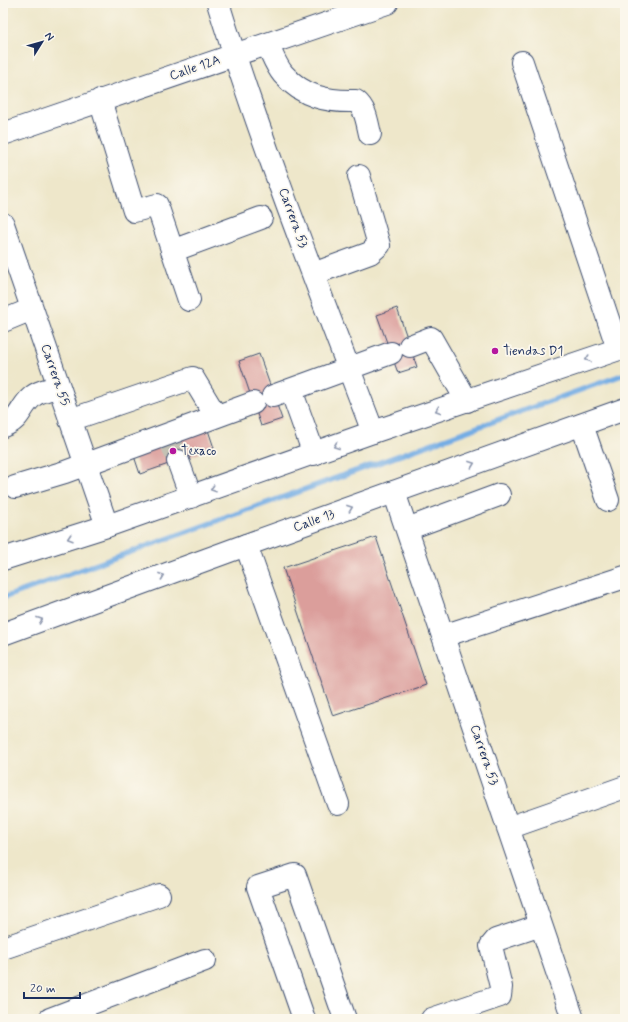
<svg xmlns="http://www.w3.org/2000/svg" width="628" height="1022" viewBox="0 0 628 1022" font-family="Mynerve,sans-serif">
<style>
.lines{fill:none;stroke-linecap:round;stroke-linejoin:round}
.stream{stroke:#75ade4;stroke-width:5.5}
.building{fill:#db9e9b}
.minor-tunnel{stroke:#c4c2b4;stroke-width:22;stroke-dasharray:22 11;stroke-linecap:butt}
.minor-casing{stroke:#3b4b6e;stroke-width:24}
.major-casing{stroke:#3b4b6e;stroke-width:24}
.minor{stroke:#fff;stroke-width:22}
.major{stroke:#fff;stroke-width:22}
.oneway{stroke:#8d97ae}
.poi-dot{fill:#b5179e;stroke:#fbf7ec;stroke-width:1.5}
.labels{text-anchor:middle;dominant-baseline:central;stroke-width:3.5;stroke-linejoin:round;paint-order:stroke}
.street-label{font-size:13px;fill:#1b2f5e;stroke:#fbf7ec}
.poi-label{font-size:13px;fill:#1b2f5e;stroke:#fbf7ec;text-anchor:start}
</style>
<rect width="100%" height="100%" fill="#fbf7ec"/>
<filter id="ink" filterUnits="userSpaceOnUse"><feTurbulence type="fractalNoise" baseFrequency=".025" numOctaves="2"/><feDisplacementMap in="SourceGraphic" scale="8" xChannelSelector="R" yChannelSelector="G"/><feConvolveMatrix kernelMatrix="1 2 1 2 8 2 1 2 1" color-interpolation-filters="sRGB"/></filter>
<filter id="wash" filterUnits="userSpaceOnUse"><feTurbulence type="fractalNoise" baseFrequency=".012" numOctaves="4" result="noise"/><feDisplacementMap in="SourceGraphic" scale="16" xChannelSelector="R" yChannelSelector="G"/><feGaussianBlur stdDeviation="0.9" result="paint"/><feColorMatrix in="noise" values="0 0 0 0 0 0 0 0 0 0 0 0 0 0 0 0 0 1.4 0 .05"/><feComposite in="paint" operator="in"/></filter>
<g filter="url(#wash)">
<rect width="100%" height="100%" fill="#eee7ca"/>
<g class="lines">
<path class="stream" d="M3 598 625 374"/>
</g>
<g id="blocks">
<path class="building" d="M397 308 417 367 398 373 377 315Z
M259 354 282 419 261 426 239 361Z
M207 427 214 448 140 474 133 453Z
M376 537 426 685 333 716 283 568Z"/>
</g>
</g>
<g filter="url(#ink)">
<use href="#blocks" fill-opacity="0" stroke="#3b4b6e" stroke-width="1"/>
<g class="lines">
<path class="minor-tunnel" d="M170 440 178 461"/>
<g class="minor-casing">
<path id="minor" d="M218 3C263 148 319 290 373 432
M267 44C272 54 276 66 283 74 303 97 328 102 356 101 366 109 367 122 370 134
M522 62 618 349
M100 100 134 211 157 205 189 300
M3 134 387 3
M3 224 107 526
M172 251 261 218
M313 274 370 253 379 245 359 176
M3 321 32 309
M410 346 431 338 467 401
M291 390 314 454
M273 396 391 353
M70 420 193 378 216 416
M582 425 608 500
M3 426C21 420 20 407 32 397 38 391 51 389 59 387
M178 461 191 497
M15 487 65 472 253 403
M394 492 573 1019
M407 529 499 495
M246 545 338 804
M443 636 625 577
M508 828 625 787
M3 948 159 895
M50 1019 205 960
M304 1019 258 887 295 875 345 1019
M432 1019 500 996 501 987 491 946 496 940 541 925"/>
</g>
<g class="major-casing">
<path id="major" d="M3 559 107 526 373 432 625 347
M3 634 246 545 625 409"/>
</g>
<use href="#minor" class="minor"/>
<use href="#major" class="major"/>
</g>
<defs><path id="oneway-chevron" d="M-2-3.5L2.5 0L-2 3.5" fill="none" stroke-width="1.6" stroke-linecap="round" stroke-linejoin="round"/></defs>
<g class="oneway">
<use href="#oneway-chevron" transform="translate(588 359) rotate(161)"/>
<use href="#oneway-chevron" transform="translate(438 410) rotate(161)"/>
<use href="#oneway-chevron" transform="translate(336 446) rotate(160)"/>
<use href="#oneway-chevron" transform="translate(472 464) rotate(-20)"/>
<use href="#oneway-chevron" transform="translate(213 489) rotate(161)"/>
<use href="#oneway-chevron" transform="translate(350 508) rotate(-20)"/>
<use href="#oneway-chevron" transform="translate(70 538) rotate(162)"/>
<use href="#oneway-chevron" transform="translate(162 576) rotate(-20)"/>
<use href="#oneway-chevron" transform="translate(40 620) rotate(-20)"/>
</g>
</g>
<g class="poi-dot">
<circle cx="495" cy="351" r="4"/>
<circle cx="173" cy="451" r="4"/>
</g>
<g class="labels">
<g class="street-label">
<text transform="translate(195 68) rotate(-19)">Calle 12A</text>
<text transform="translate(293 218) rotate(70)">Carrera 53</text>
<text transform="translate(55 375) rotate(71)">Carrera 55</text>
<text transform="translate(314 521) rotate(-20)">Calle 13</text>
<text transform="translate(484 755) rotate(71)">Carrera 53</text>
</g>
<g class="poi-label">
<text x="503" y="351">Tiendas D1</text>
<text x="181" y="451">Texaco</text>
</g>
</g>
<rect width="628" height="1022" fill="none" stroke="#fbf7ec" stroke-width="16"/>
<g transform="translate(42 42) rotate(53)" stroke="#fbf7ec" stroke-width="3" paint-order="stroke">
<path d="M0-3L7 15L0 10L-7 15Z" fill="#1b2f5e"/>
<text y="-6" font-size="11" font-weight="bold" text-anchor="middle" fill="#1b2f5e">N</text>
</g>
<path d="M24 992v6h56v-6" fill="none" stroke="#1b2f5e" stroke-width="2"/>
<text x="30" y="992" font-size="12" fill="#1b2f5e" stroke="#fbf7ec" stroke-width="3" paint-order="stroke">20 m</text>
</svg>
